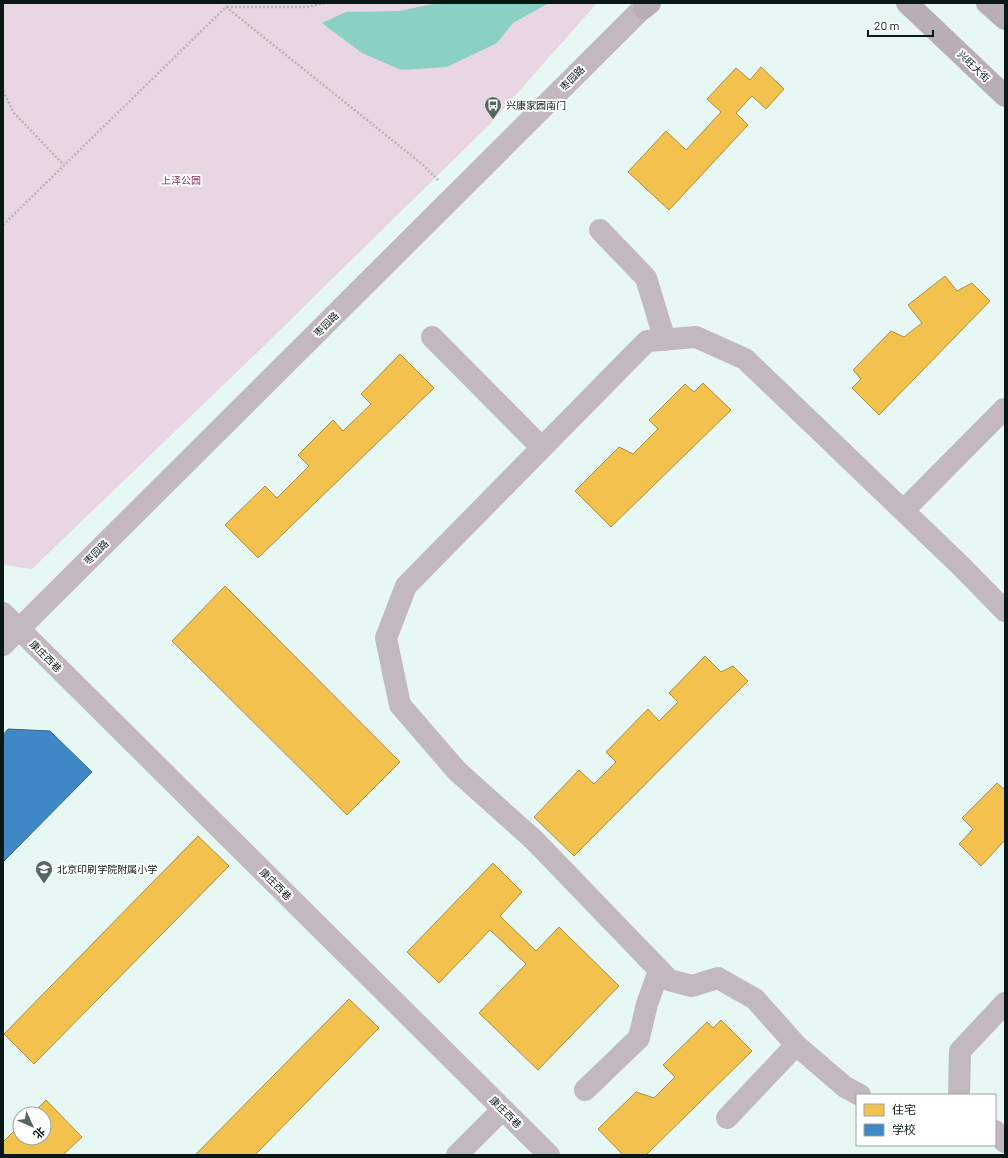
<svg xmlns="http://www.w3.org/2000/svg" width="1008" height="1158" viewBox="0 0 1008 1158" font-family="Barlow,'Noto Sans SC',sans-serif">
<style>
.green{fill:#e9d6e4}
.water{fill:#8bd0c4}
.homes{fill:#f2c14e;stroke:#ac8e3d}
.schools{fill:#3f88c5;stroke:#2f6690}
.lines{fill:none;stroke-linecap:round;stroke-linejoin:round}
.path{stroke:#b5b6b8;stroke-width:2.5;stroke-dasharray:2 2;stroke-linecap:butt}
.minor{stroke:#c3b8bf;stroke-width:22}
.major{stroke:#b9adb7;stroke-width:22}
.labels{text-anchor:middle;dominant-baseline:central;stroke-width:4;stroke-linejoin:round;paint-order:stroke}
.street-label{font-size:10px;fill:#0a1815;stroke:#fff}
.poi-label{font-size:10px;fill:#0a1815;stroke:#fff;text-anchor:start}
.park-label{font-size:10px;fill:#833666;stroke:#fff}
</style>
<rect width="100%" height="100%" fill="#e7f8f4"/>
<path class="green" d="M3 3H597L490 124 268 342 32 569 3 565Z"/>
<path class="water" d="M438 3H549L513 23 497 43 447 67 401 70 362 53 322 23 346 12 399 11Z"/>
<path class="homes" d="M761 67 784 89 766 109 752 96 736 113 748 125 669 210 628 172 666 131 686 150 721 112 707 99 736 68 750 80Z
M945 276 957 291 972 283 990 301 879 415 852 388 861 379 853 370 891 331 904 337 922 323 908 305Z
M400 354 434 388 258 558 225 525 265 486 277 498 309 466 298 455 333 420 343 431 371 404 361 394Z
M703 383 731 410 611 527 575 491 619 447 633 454 658 429 649 420 685 384 694 392Z
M225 586 400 762 347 815 172 641Z
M705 656 721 672 733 666 748 681 574 856 534 817 579 770 594 784 616 762 606 752 648 709 659 721 678 702 669 693Z
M997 783 1005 790V840L981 866 959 844 973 829 962 818Z
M198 836 229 866 34 1064 4 1034Z
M493 863 522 892 500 916 536 951 559 927 619 986 538 1070 479 1013 526 964 490 930 439 983 407 952Z
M349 999 379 1028 255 1155H195Z
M721 1020 752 1051 646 1155H623L598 1129 636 1092 654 1098 675 1077 663 1065 707 1022 713 1028Z
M46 1100 82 1137 63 1155H3V1142L20 1125V1138H44V1114H32Z"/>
<path class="schools" d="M8 729 50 731 92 772 3 862V735Z"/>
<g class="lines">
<path class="path" d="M226 7 422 164 439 181
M227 7H307L325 3
M3 91 14 113 64 165
M3 225 230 3"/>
<path class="minor" d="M600 230 646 278 665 340
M432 337 542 448
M904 510 1004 409
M3 613 549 1155
M3 645 648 3
M585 1090 639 1038 647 1004 659 971
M860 1095 845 1087 796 1045 755 999 718 978 692 986 669 980 534 840 457 771 400 705 386 638 406 586 647 341 696 337 745 359 961 566 1005 611
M959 1095 960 1051 1005 1003
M727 1118 796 1045
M995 1131 1005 1142
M457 1155 503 1109"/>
<path class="major" d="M907 3 1005 96
M987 3 1005 19
M644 8 650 3"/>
</g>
<defs>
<g id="bus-pin" transform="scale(0.9)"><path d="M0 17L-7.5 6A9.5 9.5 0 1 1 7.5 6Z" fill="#576663" stroke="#fff"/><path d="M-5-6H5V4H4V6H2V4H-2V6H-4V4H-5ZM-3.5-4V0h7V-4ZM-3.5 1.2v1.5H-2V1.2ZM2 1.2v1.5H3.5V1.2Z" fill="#fff"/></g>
<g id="school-pin" transform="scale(0.9)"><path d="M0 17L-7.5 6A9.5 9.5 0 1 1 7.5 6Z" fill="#576663" stroke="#fff"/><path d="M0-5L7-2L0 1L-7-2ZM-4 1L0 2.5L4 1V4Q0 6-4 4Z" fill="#fff"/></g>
</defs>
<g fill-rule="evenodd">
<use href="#bus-pin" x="493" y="105"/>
<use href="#school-pin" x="44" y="869"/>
</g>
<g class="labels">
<g class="street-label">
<text transform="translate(974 66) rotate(44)">兴旺大街</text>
<text transform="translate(572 78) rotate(-45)">枣园路</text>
<text transform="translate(326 324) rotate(-45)">枣园路</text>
<text transform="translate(96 552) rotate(-45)">枣园路</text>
<text transform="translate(46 656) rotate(45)">康庄西巷</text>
<text transform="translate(276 884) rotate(45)">康庄西巷</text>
<text transform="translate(506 1112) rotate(45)">康庄西巷</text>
</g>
<g class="poi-label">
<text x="506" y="105">兴康家园南门</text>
<text x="57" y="869">北京印刷学院附属小学</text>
</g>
<g class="park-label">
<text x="181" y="180">上泽公园</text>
</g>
</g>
<rect width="1008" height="1158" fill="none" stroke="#0a1815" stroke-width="8"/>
<rect x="856" y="1094" width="140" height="52" fill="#ffffff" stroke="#9da3a1"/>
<rect x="864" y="1104" width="20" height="12" fill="#f2c14e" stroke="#9da3a1"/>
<text x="892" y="1114" font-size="12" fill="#0a1815">住宅</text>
<rect x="864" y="1124" width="20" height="12" fill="#3f88c5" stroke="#9da3a1"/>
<text x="892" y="1134" font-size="12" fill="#0a1815">学校</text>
<g transform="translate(32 1126) rotate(135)"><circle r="19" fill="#ffffff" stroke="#9da3a1"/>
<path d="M0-3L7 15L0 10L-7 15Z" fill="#576663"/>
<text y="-6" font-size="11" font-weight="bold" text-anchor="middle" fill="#0a1815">北</text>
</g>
<path d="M868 30v6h65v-6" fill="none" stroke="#0a1815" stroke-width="2"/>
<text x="874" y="30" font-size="12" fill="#0a1815" stroke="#ffffff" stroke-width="3" paint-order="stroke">20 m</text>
</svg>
